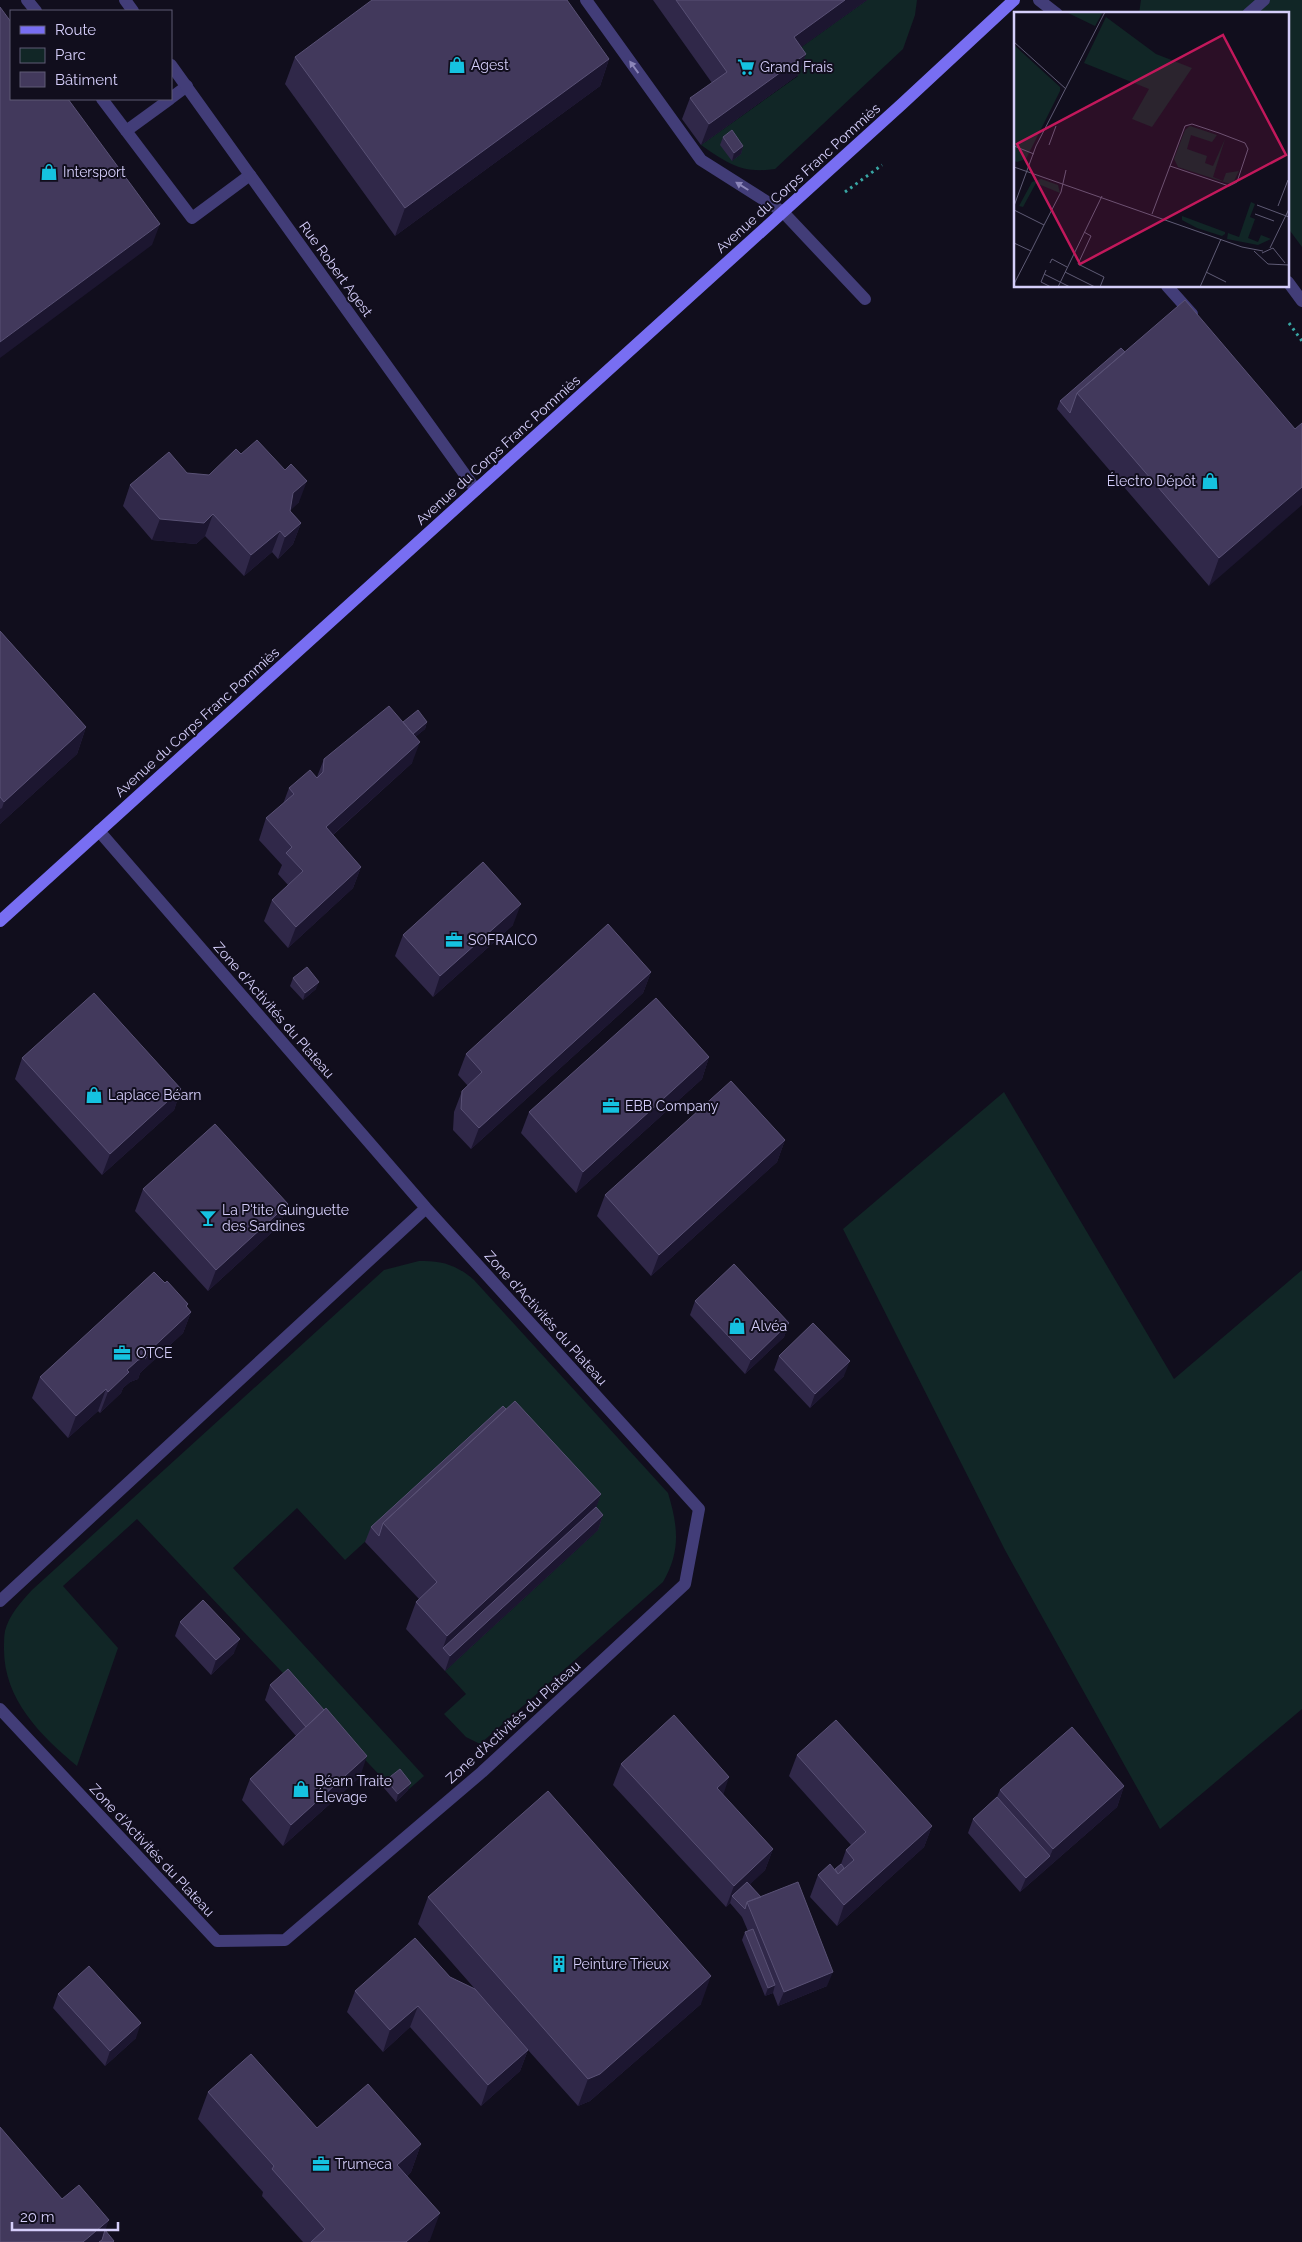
<svg xmlns="http://www.w3.org/2000/svg" width="1302" height="2242" viewBox="0 0 1302 2242" font-family="Raleway,sans-serif">
<style>
.green{fill:#112626}
.lines{fill:none;stroke-linecap:round;stroke-linejoin:round}
.path{stroke:#38a5a3;stroke-width:3;stroke-dasharray:2.5 4;stroke-linecap:butt}
.lane{stroke:#423d78;stroke-width:12}
.street{stroke:#423d78;stroke-width:12}
.secondary{stroke:#786ef2;stroke-width:12}
.wall{fill:#302849}
.shaded-wall{fill:#1c1630}
.building{fill:#42395c;stroke:#595175}
.oneway{fill:#8c86b9}
.labels{text-anchor:middle;dominant-baseline:central;stroke-width:4;stroke-linejoin:round;paint-order:stroke}
.poi-label{font-size:14px;fill:#d5cefa;stroke:#110e1d;text-anchor:start}
.street-label{font-size:14px;fill:#d5cefa;stroke:#110e1d}
.inset-road{fill:none;stroke:#5f5b75;stroke-width:1}
.view{fill:#c2185b;fill-opacity:0.15;stroke:#c2185b;stroke-width:2.5}
.inset-edge{fill:none;stroke:#d5cefa;stroke-width:2.5}
</style>
<rect width="100%" height="100%" fill="#110e1d"/>
<path class="green" d="M867 0H917L915 15 903 49 775 169C742 174 727 163 701 145L798 76 786 58Z
M1141 0H1302V247L1288 228V14H1139Z
M1004 1092 1174 1379 1302 1270V1709L1160 1829 1005 1550 843 1229Z
M419 1261C441 1260 457 1265 474 1280L668 1493C678 1526 681 1551 663 1582L480 1744 466 1737 444 1714 466 1694 445 1671 598 1530 497 1421 345 1560 297 1508 233 1568 424 1776 408 1790 397 1777 388 1784 137 1519 63 1586 118 1648 77 1766C40 1735 3 1699 4 1647 4 1642 4 1636 5 1631 9 1615 21 1602 32 1590L384 1270Z"/>
<g class="lines">
<path class="path" d="M845 192 882 165
M1289 323 1302 341"/>
<path class="lane" d="M27 0 36 11
M586 0 701 160 783 212 865 299
M1039 0 1057 14
M1248 14 1264 0
M171 98 187 86
M102 99 192 218 250 175
M126 131 170 99
M1288 282 1302 301
M1167 286 1192 314"/>
<path class="street" d="M125 0 133 11
M171 65 476 490
M0 1601 426 1208
M0 1709 217 1941 285 1940 482 1772 685 1584 699 1509 426 1208 99 831"/>
<path class="secondary" d="M0 921 902 104 1014 0"/>
</g>
<path class="wall" d="M653 0H867L801 47 806 54 798 75 701 145 682 119 690 98 712 83Z
M295 57 609 59 600 86 395 236 285 84Z
M723 137 743 146 741 154 732 161 720 145Z
M1125 352 1295 429 1209 586 1057 409 1060 401Z
M241 454 299 502 290 510 301 523 293 544 278 559 272 552 244 576 205 536 196 544 152 540 123 506 130 485 187 473 209 475Z
M0 631 86 727 77 754 0 824Z
M403 722H427L425 729 415 737 412 763 333 835 361 867 353 888 288 948 264 921 272 900 288 885 278 874 282 865 259 840 266 818 283 804 289 788 317 777 324 759Z
M513 925 433 997 395 956 403 935Z
M651 972 643 993 471 1149 453 1130 454 1112 462 1091 468 1086 458 1075 466 1054Z
M293 978 316 989 303 1000 290 986Z
M709 1057 702 1079 576 1193 521 1133 529 1112Z
M22 1058 181 1089 174 1110 102 1175 15 1079Z
M785 1140 777 1162 651 1276 597 1216 605 1195Z
M143 1189 288 1204 280 1225 208 1291 135 1211Z
M165 1283 188 1304 187 1306 191 1312 183 1333 140 1373 138 1379 130 1382 123 1388 121 1393 100 1413 98 1411 68 1438 32 1398 40 1377Z
M695 1301 789 1323 784 1337 745 1374 690 1315Z
M779 1356 844 1376 810 1408 774 1370Z
M503 1406 601 1494 596 1507 603 1515 598 1530 445 1671 406 1629 416 1602 419 1599 365 1542 371 1527Z
M180 1622 234 1653 211 1675 175 1636Z
M270 1685 360 1777 283 1846 242 1800 250 1779 296 1736 265 1700Z
M797 1755 932 1826 924 1847 837 1926 810 1897 818 1875 835 1869 841 1864 846 1850 851 1845 789 1776Z
M621 1764 723 1795 773 1849 765 1870 750 1884 827 1986 778 2006 773 1993 765 1996 742 1940 745 1932 748 1931 742 1917 730 1903 726 1907 613 1785Z
M386 1780 408 1790 396 1802 384 1788Z
M1124 1786 1117 1807 1020 1892 968 1833 973 1819 997 1797 1000 1790Z
M428 1897 701 2004 590 2101 578 2106 528 2050 520 2071 481 2106 410 2027 383 2052 347 2012 355 1991 450 1977 475 1989 418 1924Z
M58 1994 136 2038 105 2066 53 2008Z
M208 2092 317 2128 421 2144 411 2172 407 2176 430 2240 427 2242H303L262 2196 263 2192 198 2119Z"/>
<path class="shaded-wall" d="M845 0H867L786 58 794 37Z
M806 54 798 75 701 145 709 124Z
M609 59 600 86 395 236 405 208Z
M743 146 741 154 732 161 734 153Z
M160 224 152 245 0 358V342Z
M307 481 299 502 286 515 293 493Z
M1302 487V505L1209 586 1219 558Z
M213 514 205 536 196 544 152 540 160 519Z
M301 523 293 544 278 559 285 537Z
M280 531 272 552 244 576 251 555Z
M427 722 425 729 409 742 412 734Z
M86 727 77 754 0 824V809L2 808 4 802Z
M420 742 412 763 318 848 326 827Z
M361 867 353 888 288 948 296 927Z
M521 904 513 925 433 997 440 976Z
M651 972 643 993 471 1149 479 1128Z
M319 982 316 989 303 1000 305 993Z
M709 1057 702 1079 576 1193 583 1172Z
M181 1089 174 1110 102 1175 110 1154Z
M785 1140 777 1162 651 1276 659 1255Z
M288 1204 280 1225 208 1291 216 1270Z
M188 1304 181 1321 191 1312 183 1333 140 1373 138 1379 130 1382 123 1388 121 1393 100 1413 108 1392 127 1370 148 1352Z
M789 1323 784 1337 745 1374 751 1360Z
M850 1361 844 1376 810 1408 815 1394Z
M106 1389 98 1411 68 1438 76 1416Z
M601 1494 591 1522 443 1648 447 1636Z
M603 1515 598 1530 445 1671 450 1656Z
M240 1639 234 1653 211 1675 216 1660Z
M367 1756 360 1777 283 1846 291 1825Z
M729 1777 722 1799 717 1788Z
M411 1783 408 1790 396 1802 398 1794Z
M1124 1786 1117 1807 1020 1892 1026 1878 1050 1856 1053 1849Z
M932 1826 924 1847 837 1926 844 1905Z
M773 1849 765 1870 735 1899 732 1896 730 1903 726 1907 734 1886Z
M833 1972 827 1986 778 2006 784 1992Z
M711 1976 701 2004 590 2101 578 2106 588 2079Z
M775 1985 773 1993 765 1996 768 1988Z
M418 2006 410 2027 383 2052 390 2030Z
M141 2023 136 2038 105 2066 110 2051Z
M528 2050 520 2071 481 2106 488 2085Z
M421 2144 411 2172 387 2193 397 2165Z
M440 2213 430 2240 427 2242H406Z
M109 2220 101 2242H83Z"/>
<path class="building" d="M372 0H567L609 59 405 208 295 57Z
M676 0H845L794 37 806 54 709 124 690 98 727 72Z
M0 7 11 22V99H68L160 224 0 342Z
M732 130 743 146 734 153 723 137Z
M1185 300 1295 429 1302 423V487L1219 558 1077 393Z
M1121 348 1125 352 1077 393 1070 413 1060 401Z
M257 440 285 470 291 464 307 481 293 493 290 511 301 523 285 537 280 531 251 555 213 514 204 523 160 519 130 485 169 452 187 473 209 475 236 449 241 454Z
M0 631 86 727 4 802 0 797Z
M389 706 420 742 326 827 361 867 296 927 272 900 303 871 286 853 292 847 266 818 294 794 289 788 310 770 317 778 323 772 324 759Z
M418 710 427 722 413 734 403 722Z
M483 862 521 904 440 976 403 935Z
M608 924 651 972 479 1128 461 1109 462 1091 482 1072 466 1054Z
M307 967 319 982 305 993 293 978Z
M94 993 181 1089 110 1154 22 1058Z
M656 998 709 1057 583 1172 529 1112Z
M731 1081 785 1140 659 1255 605 1195Z
M215 1124 288 1204 216 1270 143 1189Z
M734 1264 789 1323 751 1360 695 1301Z
M154 1272 165 1283 167 1281 188 1304 186 1306 191 1312 148 1352 146 1358 138 1360 127 1370 129 1372 108 1392 106 1389 76 1416 40 1377Z
M813 1323 850 1361 815 1394 779 1356Z
M515 1401 601 1494 447 1636 416 1602 437 1582 383 1523Z
M503 1406 506 1409 383 1523 379 1536 371 1527Z
M596 1507 603 1515 450 1656 443 1648Z
M203 1600 240 1639 216 1660 180 1622Z
M288 1669 324 1710 306 1727 270 1685Z
M326 1708 367 1756 291 1825 250 1779Z
M674 1715 729 1777 717 1788 773 1849 734 1886 621 1764Z
M836 1720 932 1826 844 1905 818 1875 830 1864 838 1874 854 1860 846 1850 866 1832 797 1755Z
M1072 1727 1124 1786 1053 1849 1000 1790Z
M400 1769 411 1783 398 1794 386 1780Z
M548 1791 711 1976 600 2074 588 2079 428 1897Z
M997 1797 1050 1856 1026 1878 973 1819Z
M841 1864 844 1868 838 1874 835 1869Z
M747 1882 761 1897 747 1902 745 1909 732 1896Z
M798 1882 833 1972 784 1992 747 1902Z
M753 1929 775 1985 768 1988 745 1932Z
M415 1938 450 1977 475 1989 528 2050 488 2085 418 2006 390 2030 355 1991Z
M89 1966 141 2023 110 2051 58 1994Z
M251 2054 317 2128 368 2084 421 2144 397 2165 440 2213 406 2242H311L325 2229 272 2169 274 2166 208 2092Z
M0 2127 62 2199 79 2185 109 2220 83 2242H0Z
M105 2230 114 2241 113 2242H99L102 2240Z"/>
<defs><path id="oneway-solid" d="M-6-.8H1V-3.2L6.5 0L1 3.2V.8H-6Z" transform="scale(1.25)"/></defs>
<g class="oneway">
<use href="#oneway-solid" transform="translate(634 67) rotate(-126)"/>
<use href="#oneway-solid" transform="translate(742 186) rotate(-148)"/>
</g>
<defs>
<g id="shop-bare" transform="scale(1.35)"><path d="M-5-2.5h2.3a2.7 3.5 0 0 1 5.4 0H5L5.5 6h-11ZM-1.5-2.5h3a1.5 2.3 0 0 0-3 0Z" fill="#15c2e0" stroke="#110e1d" stroke-width="2.5" paint-order="stroke"/></g>
<g id="supermarket-bare" transform="scale(1.35)"><path d="M-6-5.5h2.5l.6 2H6L4.5 2H-2.5L-4.4-4H-6ZM-1.5 3.2a1.3 1.3 0 1 0 .1 0ZM3 3.2a1.3 1.3 0 1 0 .1 0Z" fill="#15c2e0" stroke="#110e1d" stroke-width="2.5" paint-order="stroke"/></g>
<g id="office-bare" transform="scale(1.35)"><path d="M-6-3h4V-5.5h4V-3h4V5H-6ZM-1-4.5V-3h2v-1.5ZM-6 0V1H6V0Z" fill="#15c2e0" stroke="#110e1d" stroke-width="2.5" paint-order="stroke"/></g>
<g id="bar-bare" transform="scale(1.35)"><path d="M-6-5H6L.8 .8V4.5H3.5V6h-7V4.5H-.8V.8Z" fill="#15c2e0" stroke="#110e1d" stroke-width="2.5" paint-order="stroke"/></g>
<g id="building-bare" transform="scale(1.35)"><path d="M-4-6H4V6H1V3H-1V6H-4ZM-2.5-4.3h1.7v1.8h-1.7ZM.8-4.3h1.7v1.8H.8ZM-2.5-1h1.7V.8h-1.7ZM.8-1h1.7V.8H.8Z" fill="#15c2e0" stroke="#110e1d" stroke-width="2.5" paint-order="stroke"/></g>
</defs>
<g fill-rule="evenodd">
<use href="#shop-bare" x="457" y="65"/>
<use href="#supermarket-bare" x="746" y="67"/>
<use href="#shop-bare" x="49" y="172"/>
<use href="#shop-bare" x="1210" y="481"/>
<use href="#office-bare" x="454" y="940"/>
<use href="#shop-bare" x="94" y="1095"/>
<use href="#office-bare" x="611" y="1106"/>
<use href="#bar-bare" x="208" y="1218"/>
<use href="#shop-bare" x="737" y="1326"/>
<use href="#office-bare" x="122" y="1353"/>
<use href="#shop-bare" x="301" y="1789"/>
<use href="#building-bare" x="559" y="1964"/>
<use href="#office-bare" x="321" y="2164"/>
</g>
<g class="labels">
<g class="poi-label">
<text x="471" y="65">Agest</text>
<text x="760" y="67">Grand Frais</text>
<text x="63" y="172">Intersport</text>
<text x="1196" y="481" text-anchor="end">Électro Dépôt</text>
<text x="468" y="940">SOFRAICO</text>
<text x="108" y="1095">Laplace Béarn</text>
<text x="625" y="1106">EBB Company</text>
<text x="222" y="1210">La P'tite Guinguette<tspan x="222" dy="16">des Sardines</tspan></text>
<text x="751" y="1326">Alvéa</text>
<text x="136" y="1353">OTCE</text>
<text x="315" y="1781">Béarn Traite<tspan x="315" dy="16">Élevage</tspan></text>
<text x="573" y="1964">Peinture Trieux</text>
<text x="335" y="2164">Trumeca</text>
</g>
<g class="street-label">
<text transform="translate(798 178) rotate(-42)">Avenue du Corps Franc Pommiès</text>
<text transform="translate(336 269) rotate(54)">Rue Robert Agest</text>
<text transform="translate(498 450) rotate(-42)">Avenue du Corps Franc Pommiès</text>
<text transform="translate(197 722) rotate(-42)">Avenue du Corps Franc Pommiès</text>
<text transform="translate(274 1010) rotate(49)">Zone d'Activités du Plateau</text>
<text transform="translate(546 1318) rotate(48)">Zone d'Activités du Plateau</text>
<text transform="translate(513 1722) rotate(-42)">Zone d'Activités du Plateau</text>
<text transform="translate(152 1850) rotate(47)">Zone d'Activités du Plateau</text>
</g>
</g>
<g transform="translate(1014 12)">
<rect width="275" height="275" fill="#110e1d"/>
<path d="M52 0H89L81 14ZM92 5 142 42 178 56 138 115 118 107 135 77 70 51ZM0 33 46 75V79L12 147 3 150 0 149ZM176 114 203 123 198 130 177 123 173 137 193 144 191 151 199 154 211 127 199 165 209 169 212 161 225 159 220 169 216 172 164 155 160 147 171 118ZM27 167 44 173 46 181 22 171 9 195 5 194 18 170ZM237 190 241 192 236 205 241 207 234 226 244 230 247 223 257 227 244 233 213 227 214 221 225 225ZM168 204 211 220V222L208 224 183 216 168 208Z" fill="#112626"/>
<path class="inset-road" d="M0 30 52 77M35 133 42 114M0 134 20 142M0 155 228 235 249 239M243 193 275 205M0 194 22 134 91 0M264 194 274 168M0 198 30 213 17 239 0 231M138 202 171 114 178 112 205 121 231 131 234 137 223 170 215 174 156 154M241 202 260 209M30 213 47 180 52 158M70 220 77 224 64 252 90 265 86 275M256 236 275 197M240 239 254 252 275 253M248 241 259 236 271 251M36 251 38 247 53 255M32 258 27 270 37 275M51 260 81 275M192 260 212 270M30 262 56 275M0 272 17 239M44 275 88 184M186 275 207 227"/>
<path class="view" d="M209 23 272 143 66 252 3 132Z"/>
<rect width="275" height="275" class="inset-edge"/>
</g>
<rect x="10" y="10" width="162" height="90" fill="#110e1d" stroke="#5f5b75"/>
<rect x="20" y="26" width="25" height="8" fill="#786ef2" stroke="#5f5b75"/>
<text x="55" y="35" font-size="15" fill="#d5cefa">Route</text>
<rect x="20" y="48" width="25" height="15" fill="#112626" stroke="#5f5b75"/>
<text x="55" y="60" font-size="15" fill="#d5cefa">Parc</text>
<rect x="20" y="72" width="25" height="15" fill="#42395c" stroke="#5f5b75"/>
<text x="55" y="85" font-size="15" fill="#d5cefa">Bâtiment</text>
<path d="M12 2222v8h106v-8" fill="none" stroke="#d5cefa" stroke-width="2.5"/>
<text x="20" y="2222" font-size="15" fill="#d5cefa" stroke="#110e1d" stroke-width="4" paint-order="stroke">20 m</text>
</svg>
